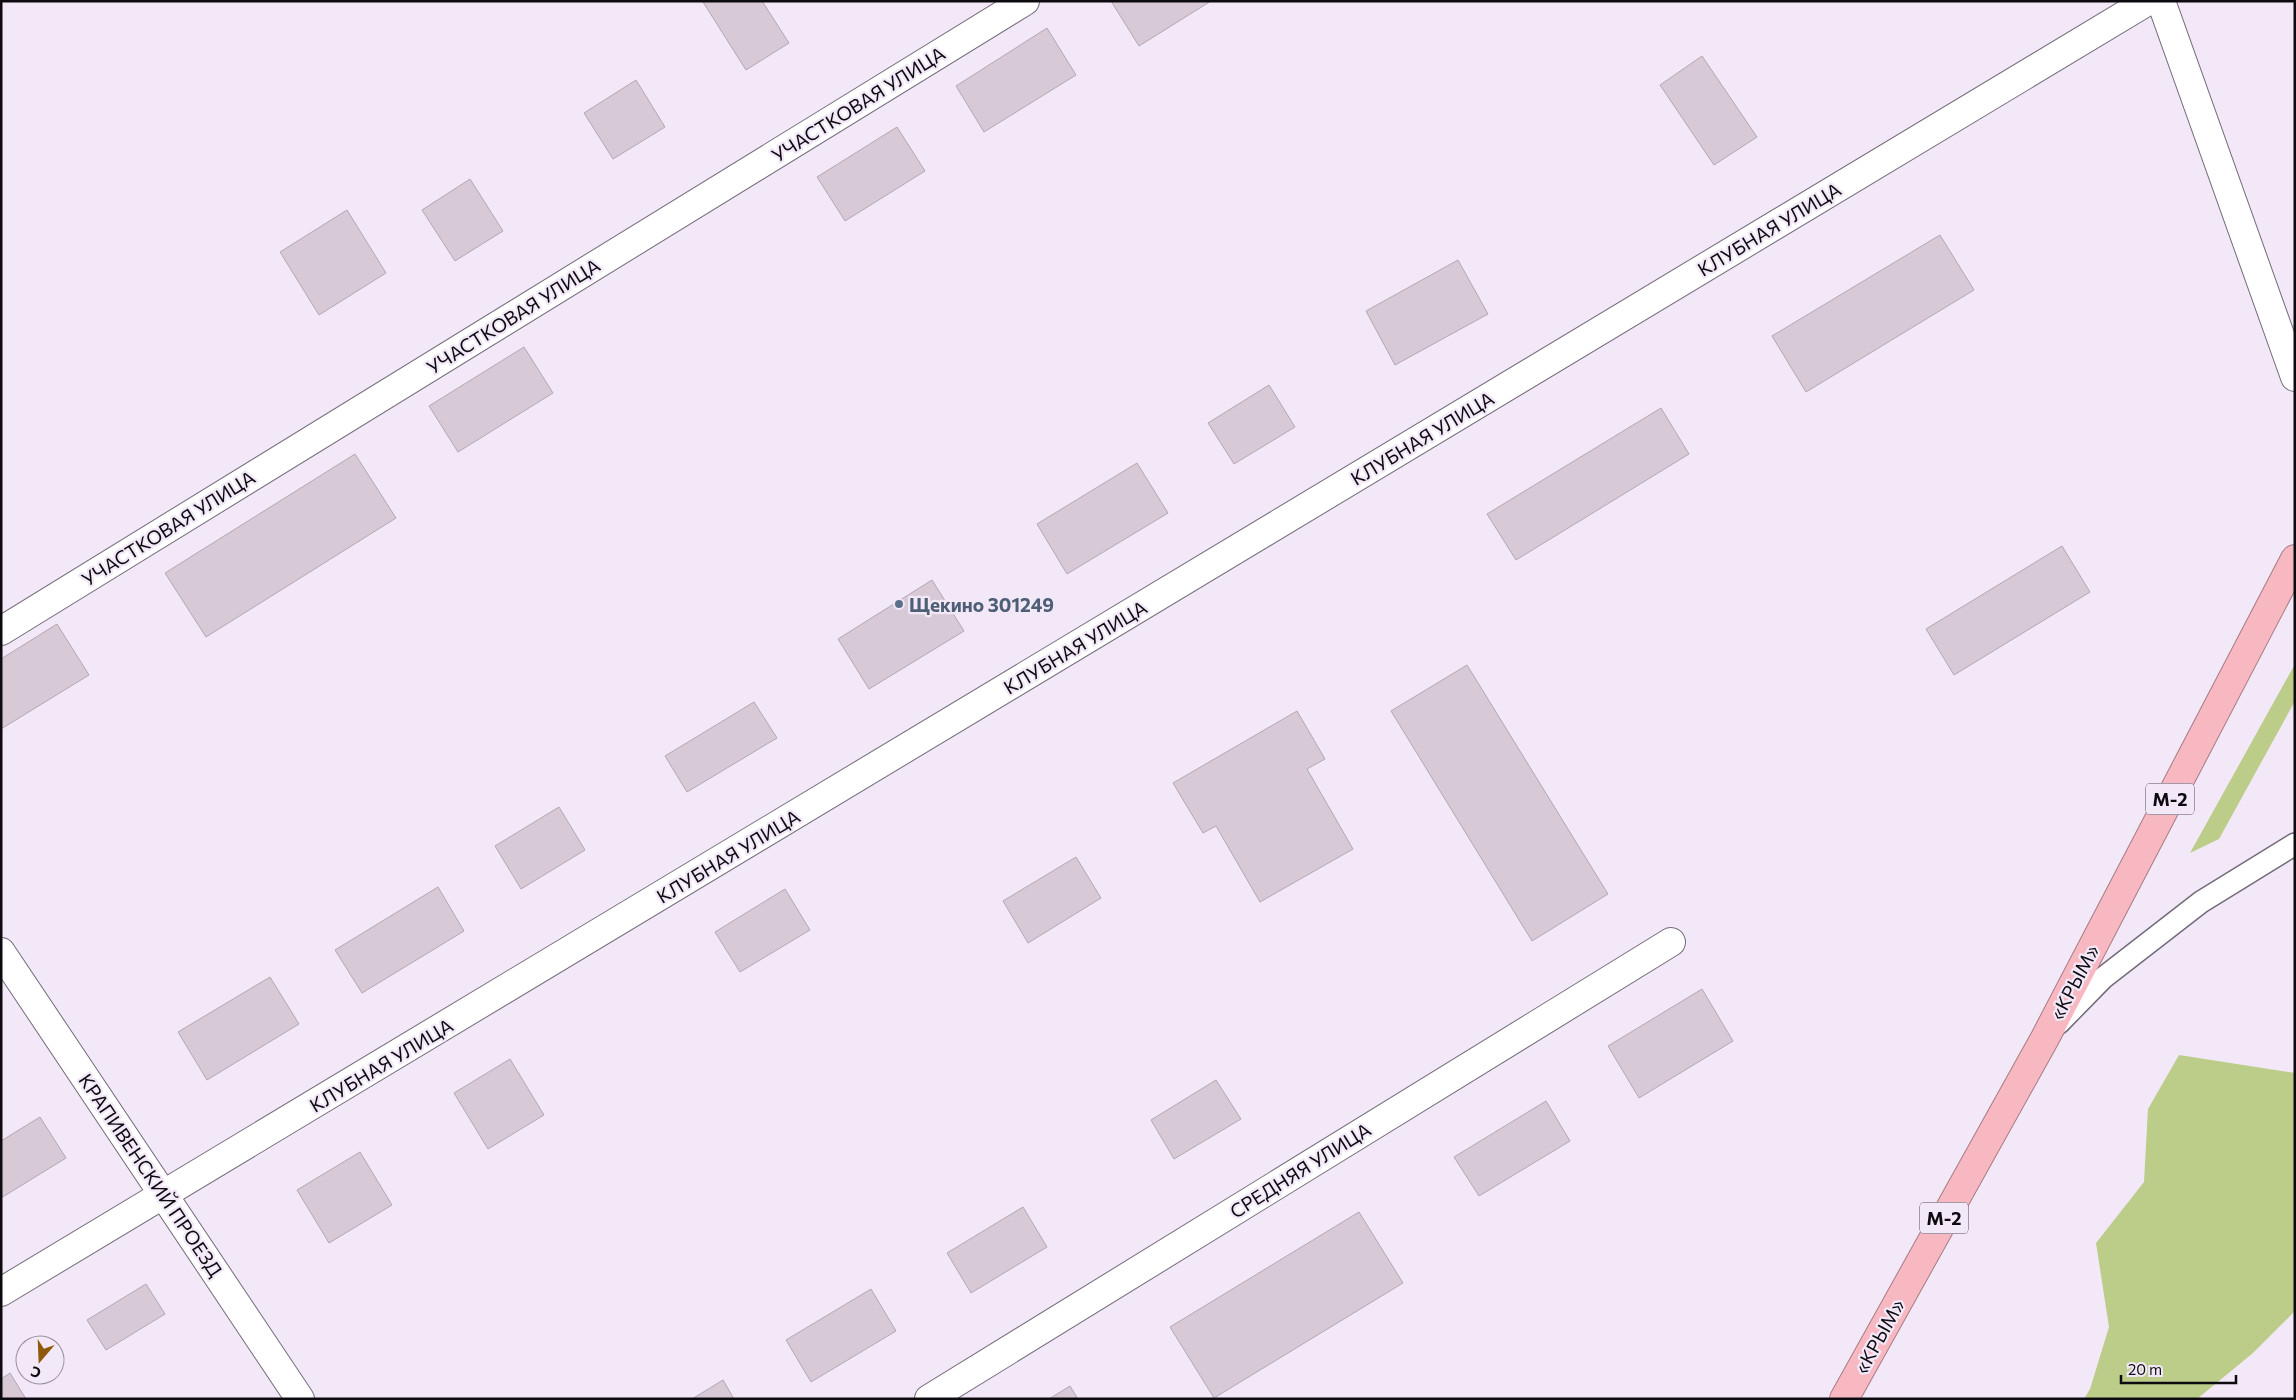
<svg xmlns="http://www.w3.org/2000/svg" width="2296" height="1400" viewBox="0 0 2296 1400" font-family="Commissioner,sans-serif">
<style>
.green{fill:#bbcd88}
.building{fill:#d7c9d6;stroke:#b4a6b3}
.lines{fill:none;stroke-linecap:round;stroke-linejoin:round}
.lane-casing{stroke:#746b79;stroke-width:24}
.street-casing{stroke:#746b79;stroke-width:30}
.highway-casing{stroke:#a67b83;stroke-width:30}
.lane{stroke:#fff;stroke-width:21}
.street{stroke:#fff;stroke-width:28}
.highway{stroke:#f8b8c1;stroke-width:28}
.service-dot{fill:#5c6f8a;stroke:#f2e8f8;stroke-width:2}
.labels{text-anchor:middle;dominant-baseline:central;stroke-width:4.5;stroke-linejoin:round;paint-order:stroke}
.shield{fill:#f2e8f8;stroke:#524d56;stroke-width:1}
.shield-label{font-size:18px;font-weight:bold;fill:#0e0b10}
.street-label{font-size:19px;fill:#0e0b10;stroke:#f2e8f8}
.service-label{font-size:19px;font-weight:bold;fill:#4e5e75;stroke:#f2e8f8;text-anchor:start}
</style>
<rect width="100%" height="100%" fill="#f2e8f8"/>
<path class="green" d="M2295 664V701L2219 839 2190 853Z
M2179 1055 2295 1073V1311L2253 1353 2197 1399H2084L2090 1389 2109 1327 2096 1243 2144 1182 2148 1109Z"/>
<path class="building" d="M705 1H762L789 43 746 70 703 2Z
M1111 1H1211L1139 46Z
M1047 28 1076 75 984 132 956 86Z
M1702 56 1757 137 1714 165 1660 85Z
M636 80 665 127 613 159 584 113Z
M897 127 925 171 845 221 817 177Z
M470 179 503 231 455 261 422 210Z
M347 210 386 273 319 315 280 252Z
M1940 235 1974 290 1806 392 1772 336Z
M1458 260 1488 314 1395 365 1366 311Z
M524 347 553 393 458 452 429 406Z
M1269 385 1295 427 1234 464 1208 423Z
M1661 408 1689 454 1516 560 1487 514Z
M355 454 396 518 206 637 165 573Z
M1137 463 1168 513 1067 574 1037 524Z
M2062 546 2090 592 1954 675 1926 629Z
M932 580 964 631 869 689 838 639Z
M57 624 89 675 1 729V659Z
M1467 665 1608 894 1532 941 1391 711Z
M754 702 777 738 687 792 665 756Z
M1297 711 1325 759 1307 769 1353 849 1260 902 1216 826 1203 833 1173 783Z
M559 807 585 850 521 889 495 846Z
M1076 857 1101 898 1028 943 1003 901Z
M438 887 464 931 362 993 335 950Z
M785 889 810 930 740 972 715 932Z
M270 977 299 1024 207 1080 178 1032Z
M1702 989 1733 1041 1639 1098 1608 1046Z
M510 1059 544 1115 488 1149 454 1093Z
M1216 1080 1241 1119 1174 1159 1151 1120Z
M1546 1101 1570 1141 1479 1196 1454 1157Z
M40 1117 66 1158 1 1198V1141Z
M360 1152 392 1205 329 1243 297 1190Z
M1023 1207 1047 1247 971 1293 947 1253Z
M1359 1212 1403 1283 1214 1398 1170 1327Z
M146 1284 165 1314 106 1350 87 1320Z
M871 1289 896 1331 811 1382 786 1340Z
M10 1373 26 1399H1V1379Z
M723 1380 734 1399H692Z
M1070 1386 1078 1399H1049Z"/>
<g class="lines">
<g class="lane-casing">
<path id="lane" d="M2059 1023 2103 978 2201 902 2295 844"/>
</g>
<g class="street-casing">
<path id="street" d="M2161 1 2295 377
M1 631 1025 1
M1 952 300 1399
M1 1292 2148 1
M929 1399 1671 942"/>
</g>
<g class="highway-casing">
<path id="highway" d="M1844 1399 2045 1038 2295 559"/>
</g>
<use href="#lane" class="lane"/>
<use href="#street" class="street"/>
<use href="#highway" class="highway"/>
</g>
<circle class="service-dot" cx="899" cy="604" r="5"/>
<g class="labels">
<g class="shield">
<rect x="2146" y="783.5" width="48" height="31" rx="4"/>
<rect x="1920" y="1202.5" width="48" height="31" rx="4"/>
</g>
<g class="shield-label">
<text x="2170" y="799">М-2</text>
<text x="1944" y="1218">М-2</text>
</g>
<g class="street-label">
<text transform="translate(858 104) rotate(-32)">УЧАСТКОВАЯ УЛИЦА</text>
<text transform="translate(1769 229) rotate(-31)">КЛУБНАЯ УЛИЦА</text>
<text transform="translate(513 316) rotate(-32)">УЧАСТКОВАЯ УЛИЦА</text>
<text transform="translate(1422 438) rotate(-31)">КЛУБНАЯ УЛИЦА</text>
<text transform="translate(168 528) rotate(-32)">УЧАСТКОВАЯ УЛИЦА</text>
<text transform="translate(1075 647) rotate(-31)">КЛУБНАЯ УЛИЦА</text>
<text transform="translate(728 856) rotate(-31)">КЛУБНАЯ УЛИЦА</text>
<text transform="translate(2074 982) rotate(-62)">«КРЫМ»</text>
<text transform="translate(381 1065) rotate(-31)">КЛУБНАЯ УЛИЦА</text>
<text transform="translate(1300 1170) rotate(-32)">СРЕДНЯЯ УЛИЦА</text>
<text transform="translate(151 1175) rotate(56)">КРАПИВЕНСКИЙ ПРОЕЗД</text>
<text transform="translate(1879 1336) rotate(-61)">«КРЫМ»</text>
</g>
<g class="service-label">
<text x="909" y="604">Щекино 301249</text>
</g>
</g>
<rect width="2296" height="1400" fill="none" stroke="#0e0b10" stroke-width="5"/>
<g transform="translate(40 1360) rotate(199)"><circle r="24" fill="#f2e8f8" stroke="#97909b"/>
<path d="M0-4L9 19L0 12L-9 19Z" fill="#8e5a09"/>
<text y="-8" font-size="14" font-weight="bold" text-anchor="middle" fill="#0e0b10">С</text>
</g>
<path d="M2121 1375v8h115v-8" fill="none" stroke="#0e0b10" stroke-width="2.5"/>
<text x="2128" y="1375" font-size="15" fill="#0e0b10" stroke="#f2e8f8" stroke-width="4" paint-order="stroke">20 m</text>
</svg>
